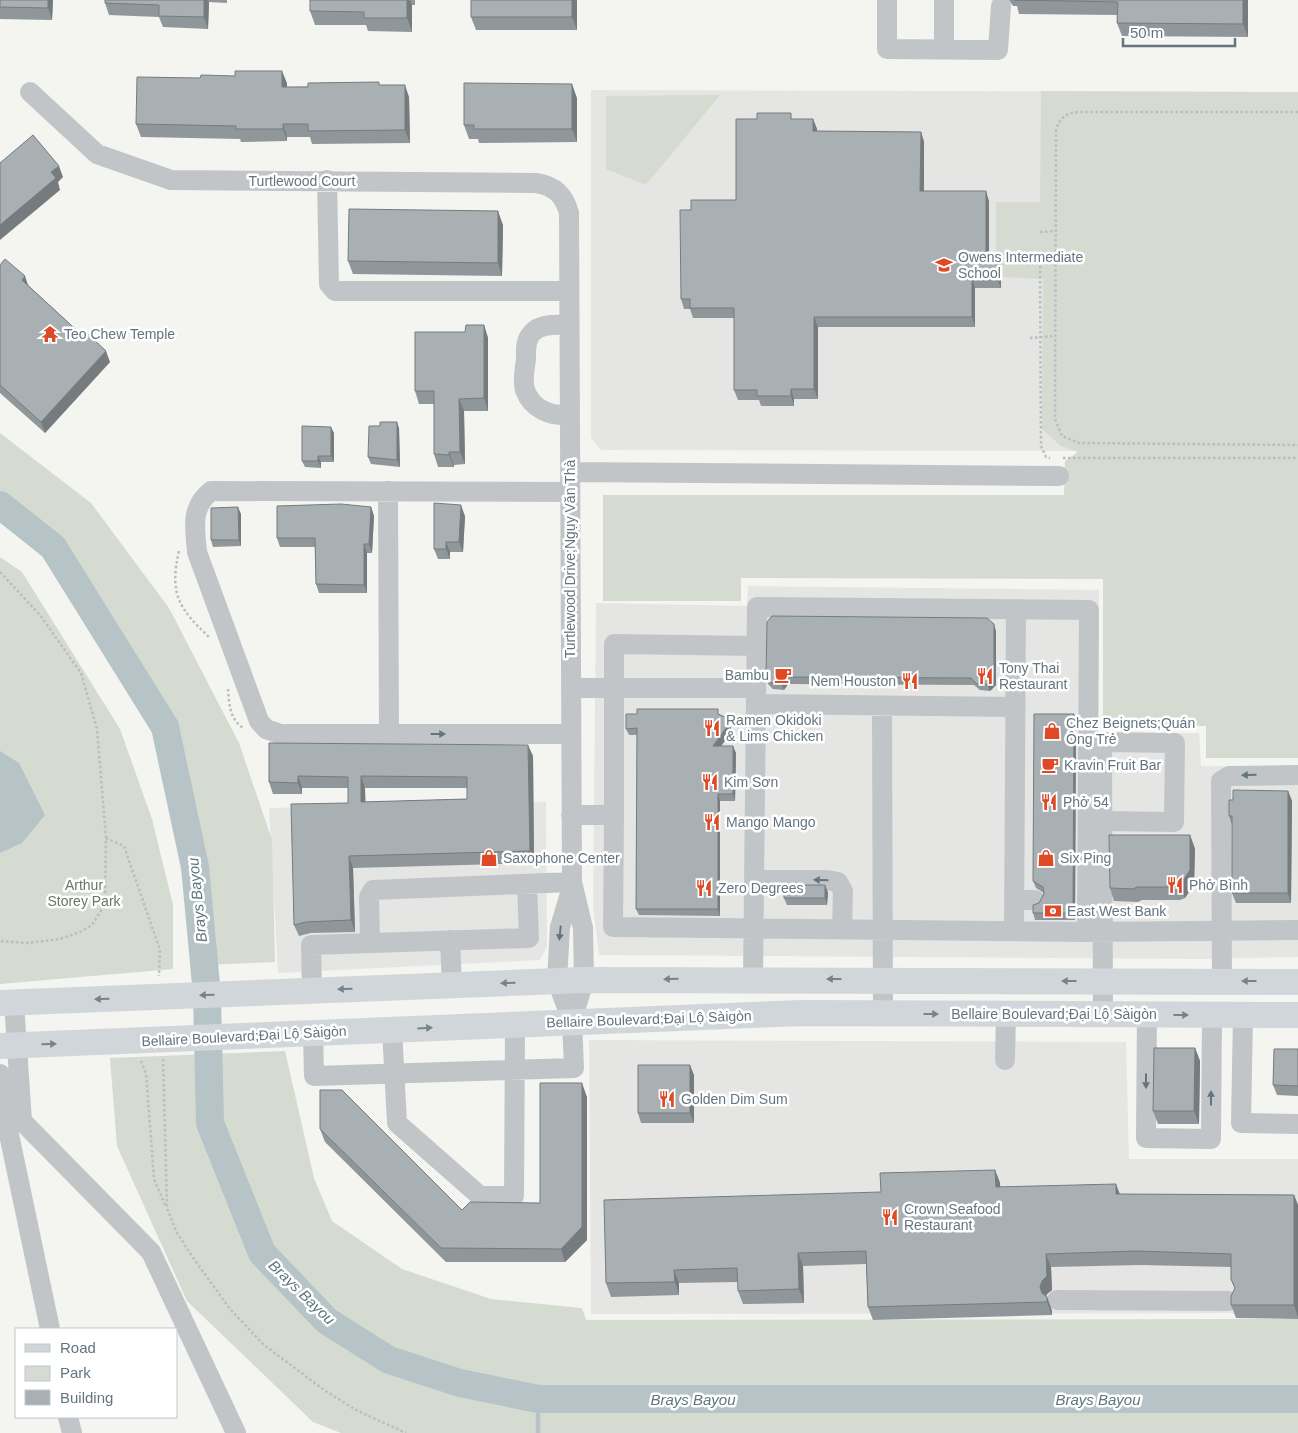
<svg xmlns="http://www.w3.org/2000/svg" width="1298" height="1433" viewBox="0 0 1298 1433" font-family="Helvetica,sans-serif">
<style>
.built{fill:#e5e5e4}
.green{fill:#d5dbd1}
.water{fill:#b7c4c7}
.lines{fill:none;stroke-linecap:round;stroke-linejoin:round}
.stream{stroke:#b7c4c7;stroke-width:4.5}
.river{stroke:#b7c4c7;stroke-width:28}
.path{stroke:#bbbdbf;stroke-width:2.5;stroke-dasharray:2.5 2.5;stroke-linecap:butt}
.minor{stroke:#c2c5c8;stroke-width:20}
.major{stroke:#d1d6da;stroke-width:26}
.wall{fill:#90979b;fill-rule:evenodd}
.shaded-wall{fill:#767b7e}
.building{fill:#a8b0b4;stroke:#767b7e;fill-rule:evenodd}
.oneway{fill:#647580}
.oneway2{fill:#74848e}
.labels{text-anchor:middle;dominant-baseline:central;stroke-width:5;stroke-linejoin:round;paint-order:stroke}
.street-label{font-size:14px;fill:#647580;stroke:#fff}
.poi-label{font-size:14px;fill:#647580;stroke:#fff;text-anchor:start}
.park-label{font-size:14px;fill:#687862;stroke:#fff}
.water-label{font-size:15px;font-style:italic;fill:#5f777e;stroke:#fff}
</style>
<rect width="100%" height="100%" fill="#f4f4f0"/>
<path class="built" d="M591 90 1298 92 1079 451 601 450 591 438Z
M748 586 1099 590 1098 734 1199 733 1201 766 1298 767V957L1203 959 599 955 593 906 596 603 747 606Z
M546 802 547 947 540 960 278 973 269 808Z
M589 1040 1126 1042 1129 1159H1298V1313L591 1314Z"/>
<path class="green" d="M1041 91 1298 92V758H1206V726H1103V579L741 578V601H603V495H1064L1065 461 1078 452 1061 446 1042 429 1043 279 1001 277V267L996 265V202H1040Z
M720 95 646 185 606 169V96Z
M0 433 91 503 169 608 239 743 272 840 275 962 205 965 206 930 189 827 155 731 55 563 0 515Z
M0 557 22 572 120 729 152 819 173 905V969L0 984Z
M285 1051 314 1178 332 1221 402 1269 491 1299 582 1308 586 1320 1298 1319V1433H341L313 1422 187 1301 117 1146 110 1058Z"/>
<path class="water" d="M0 751 19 763 45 815 22 843 0 853Z"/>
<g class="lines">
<path class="stream" d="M538 1433V1399"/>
<path class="river" d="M0 505 53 547 165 727 195 867 207 995 210 1123 262 1253 327 1321 389 1360 460 1383 538 1399H1298"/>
<path class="path" d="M1298 112H1078C1066 113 1060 118 1056 129L1055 419 1062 436 1079 443 1298 445
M1040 232 1055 231
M1040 261 1041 446 1046 457 1050 458
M1030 338 1055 336
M1063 458H1298
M179 551C169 594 179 609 210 638
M0 572 40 615 81 673 97 729 106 838 105 904 92 925 80 932 60 939 27 943 0 941
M228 689C229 704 230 719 243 728
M106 838 124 846 160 950 159 976
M163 1059 167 1208 177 1233 194 1259 230 1309 264 1345 324 1390 356 1410 406 1433
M141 1061 146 1073 154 1179 166 1207"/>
<path class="minor" d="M887 0V49L998 50 1001 6
M944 49V0
M30 92 97 154 171 180 536 183C555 186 564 195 569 213L572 882 583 928 584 980 572 1021 574 1068 314 1076 313 1033
M327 180 329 284 335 291H569
M569 415C550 416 532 409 525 390 522 381 525 368 526 359 526 350 525 340 532 333 541 323 557 325 569 325
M570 472 1059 476
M388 491 389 734
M570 492 211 491C190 508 195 528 197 552L259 721 266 729 280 734H571
M571 688H756
M756 704 1015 707
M882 706 883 1014
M571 815H614L613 927 1087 932 1298 930
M614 815V644L756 646
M1103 821 1174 822 1175 743 1102 742 1103 1014
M754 880H827L838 882 843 891 842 930
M572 887 560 927 557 981 572 1021
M1014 900H1035
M1014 931 1016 610
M450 940 452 985
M370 943 369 897 373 890 572 882
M753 979 757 607 1089 610 1087 932
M1222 981 1221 781 1229 776 1298 775
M312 991 311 945 529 938 527 884
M1147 1014 1146 1138 1211 1139 1212 1015
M1243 1015 1241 1123 1298 1124
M392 1029 397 1123 480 1196H514L515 1024
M1005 1060 1006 1014
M0 1074 3 1106 50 1329
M13 1114 22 1121 14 1003
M22 1121 151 1252 236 1433
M1057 1300 1228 1301
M68 1417 72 1433"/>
<path class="major" d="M0 1003 584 980 1298 982
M0 1046 801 1013 1298 1015"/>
</g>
<path class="wall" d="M0 0H53L52 20 0 19Z
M105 0H227V3L209 2 208 29 163 27 159 17 109 15 105 3Z
M310 0H415V5H412V32L368 31 366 25H315L310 11Z
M577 0V30H476L471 17Z
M1009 0H1248V37L1122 36 1117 23V15L1019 14 1017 6H1013Z
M287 83V87L380 85 409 97 410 143 312 144 310 137H287V141L241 142 240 139 141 137 136 124Z
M577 98V142L479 143 478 139H469L464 125Z
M794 119H813L817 129V131L921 132 924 142V191L989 201V256H997L1001 266V288H975V327H818V399H794V406H761L759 400H738L734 390V318H693L690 309H684L681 299 691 210 736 200Z
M503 225 502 276 353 274 348 261Z
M0 265 29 286 84 337 110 362 45 433 0 393Z
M484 325 488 338V411H464L465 464 454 465V467H438L434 454V404H419L415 391 465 332Z
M380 426 399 428 400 467 371 464 368 457Z
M334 433V462H321V468L305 467 302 461Z
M371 507 374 516 372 553H367V593H319L316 584 315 547H280L277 538Z
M241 514V546L213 547 211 540Z
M465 516 463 552H450V559H438L434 549Z
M996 631V685L990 691 980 690 974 685 788 684 784 690 773 689 768 684 766 678Z
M720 715 727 718 732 731 721 746 736 753 735 801H720V916L639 915 636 909 637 735H629L626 729Z
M1076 720 1075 920H1035L1033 913 1044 893 1036 888 1033 881Z
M269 743 533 756 534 863 353 868 355 932 311 933 299 936 294 925 348 803V788H302V794H273L269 782ZM365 788H467V799L365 802Z
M1288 791 1292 801 1291 903H1236L1232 893V825L1229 816 1233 800Z
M1190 835 1195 849 1194 884 1185 898 1180 900H1142L1138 902 1114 901 1110 888Z
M828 892 827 905H787L784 898Z
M1195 1048 1200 1061 1199 1124H1158L1153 1111Z
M1298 1049V1096L1277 1095 1273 1085Z
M694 1075V1123H641L638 1113Z
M587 1097V1240L565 1262H446L325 1142 320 1129 462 1210 540 1203Z
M995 1170 1000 1183V1187L1120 1194 1294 1195 1298 1205V1319L1236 1318 1231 1305 1235 1289 1231 1279V1267L1141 1265 1051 1267 1052 1290 1047 1294 1046 1296 1047 1297 1052 1311V1315L873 1320 868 1307 866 1264 803 1266 804 1303 743 1304 738 1291V1282L679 1283V1295L611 1297 606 1283 881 1192Z"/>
<path class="shaded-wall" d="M48 0H53L52 20 48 8Z
M204 0H208L209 2 208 29 204 17Z
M407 0H410L412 5V32L407 18Z
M572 0H577V30L572 17Z
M1243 0H1248V37L1243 24Z
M282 71 287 83V99L282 87Z
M572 84 577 98V142L572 129Z
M405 85 409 97 410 143 405 130Z
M813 119 817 129V142L813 131Z
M283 124 287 137V141L283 129Z
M921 132 924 142V201L920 191Z
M59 166 63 177 58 182 60 190 0 240V225L51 172Z
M986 191 989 201V266L986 256Z
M498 211 503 225 502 276 498 263Z
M997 256 1001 266V288L997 278Z
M25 276 29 288 22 280Z
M972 278 975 288V327L972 317Z
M814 317 818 327V399L814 389Z
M484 325 488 338V411L484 398Z
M106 351 110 362 45 433 41 422Z
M791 389 794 399V406L791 396Z
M459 399 464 411 465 464 460 452Z
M397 422 399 428 400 467 397 460Z
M331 427 334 433V462L331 456Z
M449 452 454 465V467L449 455Z
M318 456 321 462V468L318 461Z
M461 505 465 516 463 552 459 542Z
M238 507 241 514V546L239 540Z
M371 507 374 516 372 553 369 544Z
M446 542 450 552V559L446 549Z
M364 544 367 553V593L364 585Z
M994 624 996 631V685L990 691 987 684Z
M785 677 788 684 784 690 781 683Z
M1074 714 1076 720 1075 920 1073 913Z
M729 724 732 731 716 753 713 746Z
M528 745 533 756 534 863 530 851Z
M733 746 736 753 735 801 733 794Z
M298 776 302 788V794L298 783Z
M361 776 365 788 366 814 361 802Z
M1288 791 1292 801 1291 903 1288 893Z
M718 794 720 801V916L718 909Z
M1190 835 1195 849 1194 884 1185 898 1180 885Z
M349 856 353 868 355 932 351 920Z
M825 885 828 892 827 905 825 898Z
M1195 1048 1200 1061 1199 1124 1194 1111Z
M690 1065 694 1075V1123L690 1113Z
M582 1083 587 1097V1240L565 1262 561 1249Z
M995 1170 1000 1183 1001 1200 996 1187Z
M1116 1184 1121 1197 1116 1194Z
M1294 1195 1298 1205V1318L1294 1305Z
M798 1253 803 1266 804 1303 799 1289Z
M1046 1254 1051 1267 1052 1290 1047 1294 1045 1300 1040 1287Z
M674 1270 679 1283V1295L675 1282Z
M1047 1297 1052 1311V1315L1047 1302Z"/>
<path class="building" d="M0 0H48V8L0 7Z
M105 0H204V17L159 16V5L105 3Z
M310 0H407V18H364V12L310 11Z
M471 0H572V17H471Z
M1014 0H1243V24L1117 23 1118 2Z
M235 71H282V87H308V83L379 82V85H405V130L308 131V124H283V129H236V126L136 124 137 77 200 78 201 75 235 76Z
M464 83 572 84V129H474V125H464Z
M757 113H791V119H813V131L921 132 920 191H986V256H997V278H972V317H814V389H791V396H757V390H734V308H690V299H681L680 210H691V200H736V119H757Z
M33 135 59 166 51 172 56 178 0 225V163Z
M349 209 498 211V263L348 261Z
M5 259 25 276 22 280 84 337 87 333 106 351 41 422 0 385V265Z
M466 325H484V398L459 399 460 452H449V455L434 454V391H415V332H465Z
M380 422H397V460L368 457 369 426H380Z
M302 426 331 427V456H318V461H302Z
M434 503 461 505 459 542H446V549H434Z
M341 504 371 507 369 544H364V585L316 584 315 538H277V506Z
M238 507 239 540H211V508Z
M772 616 987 618 994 624V678L987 684H977L971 678 785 677 781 683H771L766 678 767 622Z
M637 709H718V714L727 718 729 724 713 746H733V794H718V909H636L637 728 626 729V714H637Z
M1034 714H1074L1073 913H1033V905L1039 903 1044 894 1043 887 1033 881Z
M269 743 528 745 530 851 349 856 351 920 306 922 294 925 291 804 348 803V777L298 776V783L269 782ZM361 776 467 777V799L361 802Z
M1233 790 1288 791V893H1232V816H1229V800H1233Z
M1109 835H1190V870L1180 885 1175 887H1137L1133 889 1110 888Z
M784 885H825V898H784Z
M1154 1048H1195L1194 1111H1153Z
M1274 1049H1298V1086L1273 1085Z
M638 1065H690V1113H638Z
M540 1083H582V1227L561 1249 441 1248 320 1129V1090H342L462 1210 470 1202 540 1203Z
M995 1170 996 1187 1116 1184V1194L1294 1195V1305H1231V1296L1235 1288 1231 1279V1254L1136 1251 1046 1254 1047 1276 1042 1281 1040 1287 1042 1293 1047 1297V1302L868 1307 866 1251 798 1253 799 1289 738 1291 737 1268 674 1270 675 1282 606 1283 604 1200 881 1192 880 1173Z"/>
<defs><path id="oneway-solid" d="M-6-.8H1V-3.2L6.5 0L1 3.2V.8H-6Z" transform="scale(1.25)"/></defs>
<g class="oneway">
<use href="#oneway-solid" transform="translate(438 734)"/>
<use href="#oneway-solid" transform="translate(1249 775) rotate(179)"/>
<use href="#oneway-solid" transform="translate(821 880) rotate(-179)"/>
<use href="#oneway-solid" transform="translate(560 933) rotate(96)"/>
<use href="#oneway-solid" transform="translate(1146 1081) rotate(90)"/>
<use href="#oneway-solid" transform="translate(1211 1098) rotate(-90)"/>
</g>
<g class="oneway2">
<use href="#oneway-solid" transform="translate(671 979) rotate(179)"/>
<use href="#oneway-solid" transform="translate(834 979) rotate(-180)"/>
<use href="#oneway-solid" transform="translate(1069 981) rotate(-180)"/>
<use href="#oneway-solid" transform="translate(1249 981) rotate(-180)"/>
<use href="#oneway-solid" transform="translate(508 983) rotate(178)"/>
<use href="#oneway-solid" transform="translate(345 989) rotate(178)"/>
<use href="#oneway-solid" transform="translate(207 995) rotate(178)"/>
<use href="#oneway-solid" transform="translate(102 999) rotate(178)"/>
<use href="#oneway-solid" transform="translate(931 1014)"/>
<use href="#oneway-solid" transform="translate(1181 1015)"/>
<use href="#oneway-solid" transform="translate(425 1028) rotate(-3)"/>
<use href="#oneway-solid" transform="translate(49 1044) rotate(-2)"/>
</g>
<defs>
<g id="school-bare" transform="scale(1.35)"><path d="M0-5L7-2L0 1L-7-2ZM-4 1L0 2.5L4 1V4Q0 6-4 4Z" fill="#de4926" stroke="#fff" stroke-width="2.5" paint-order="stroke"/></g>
<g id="temple-bare" transform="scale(1.35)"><path d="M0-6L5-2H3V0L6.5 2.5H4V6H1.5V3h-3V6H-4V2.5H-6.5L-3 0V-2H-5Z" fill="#de4926" stroke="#fff" stroke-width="2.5" paint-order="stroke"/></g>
<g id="cafe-bare" transform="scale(1.35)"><path d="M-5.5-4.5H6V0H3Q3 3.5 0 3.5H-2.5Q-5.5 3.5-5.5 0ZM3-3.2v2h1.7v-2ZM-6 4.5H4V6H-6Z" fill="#de4926" stroke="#fff" stroke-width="2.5" paint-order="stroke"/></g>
<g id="restaurant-bare" transform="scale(1.35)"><path d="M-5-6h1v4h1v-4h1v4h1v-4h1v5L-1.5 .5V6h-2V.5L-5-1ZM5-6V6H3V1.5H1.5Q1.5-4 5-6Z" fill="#de4926" stroke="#fff" stroke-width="2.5" paint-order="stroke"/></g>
<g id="shop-bare" transform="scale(1.35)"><path d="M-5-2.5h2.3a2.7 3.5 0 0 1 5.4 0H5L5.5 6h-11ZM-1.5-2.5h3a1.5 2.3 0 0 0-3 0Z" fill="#de4926" stroke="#fff" stroke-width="2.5" paint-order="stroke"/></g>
<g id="bank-bare" transform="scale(1.35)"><path d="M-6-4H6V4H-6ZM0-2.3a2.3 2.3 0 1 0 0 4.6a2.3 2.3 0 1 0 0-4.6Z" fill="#de4926" stroke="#fff" stroke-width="2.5" paint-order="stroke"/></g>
</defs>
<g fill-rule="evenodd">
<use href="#school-bare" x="944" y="265"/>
<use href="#temple-bare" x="50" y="334"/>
<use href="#cafe-bare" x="783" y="675"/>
<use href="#restaurant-bare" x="985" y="676"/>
<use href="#restaurant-bare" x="910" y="681"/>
<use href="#restaurant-bare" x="712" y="728"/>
<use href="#shop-bare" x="1052" y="731"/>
<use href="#cafe-bare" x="1050" y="765"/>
<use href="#restaurant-bare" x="710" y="782"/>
<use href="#restaurant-bare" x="1049" y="802"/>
<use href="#restaurant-bare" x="712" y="822"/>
<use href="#shop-bare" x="489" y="858"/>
<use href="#shop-bare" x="1046" y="858"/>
<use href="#restaurant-bare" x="1175" y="885"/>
<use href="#restaurant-bare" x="704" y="888"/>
<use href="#bank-bare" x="1053" y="911"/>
<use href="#restaurant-bare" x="667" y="1099"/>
<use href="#restaurant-bare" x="890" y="1217"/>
</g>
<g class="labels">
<g class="street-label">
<text x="302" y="181">Turtlewood Court</text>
<text transform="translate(570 559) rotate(-90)">Turtlewood Drive;Ngụy Văn Thà</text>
<text x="1054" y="1014">Bellaire Boulevard;Đại Lộ Sàigòn</text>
<text transform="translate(649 1019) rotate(-2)">Bellaire Boulevard;Đại Lộ Sàigòn</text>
<text transform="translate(244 1036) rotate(-3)">Bellaire Boulevard;Đại Lộ Sàigòn</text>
</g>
<g class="poi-label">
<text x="958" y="257">Owens Intermediate<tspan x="958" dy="16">School</tspan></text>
<text x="64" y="334">Teo Chew Temple</text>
<text x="999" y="668">Tony Thai<tspan x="999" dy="16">Restaurant</tspan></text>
<text x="769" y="675" text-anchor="end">Bambu</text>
<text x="896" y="681" text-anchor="end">Nem Houston</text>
<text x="726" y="720">Ramen Okidoki<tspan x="726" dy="16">&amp; Lims Chicken</tspan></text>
<text x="1066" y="723">Chez Beignets;Quán<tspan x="1066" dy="16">Ông Trẻ</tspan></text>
<text x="1064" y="765">Kravin Fruit Bar</text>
<text x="724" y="782">Kim Sơn</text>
<text x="1063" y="802">Phở 54</text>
<text x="726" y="822">Mango Mango</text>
<text x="503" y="858">Saxophone Center</text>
<text x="1060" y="858">Six Ping</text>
<text x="1189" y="885">Phở Bình</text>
<text x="718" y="888">Zero Degrees</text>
<text x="1067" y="911">East West Bank</text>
<text x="681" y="1099">Golden Dim Sum</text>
<text x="904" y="1209">Crown Seafood<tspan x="904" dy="16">Restaurant</tspan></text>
</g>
<g class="park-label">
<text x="84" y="885">Arthur<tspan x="84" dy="16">Storey Park</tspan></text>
</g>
<g class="water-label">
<text transform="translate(197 900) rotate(-96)">Brays Bayou</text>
<text transform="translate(302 1292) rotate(44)">Brays Bayou</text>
<text x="693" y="1399">Brays Bayou</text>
<text x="1098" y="1399">Brays Bayou</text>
</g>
</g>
<rect x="15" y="1328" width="162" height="90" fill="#ffffff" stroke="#c1c8cc"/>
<rect x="25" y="1344" width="25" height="8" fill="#d1d6da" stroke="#c1c8cc"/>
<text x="60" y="1353" font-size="15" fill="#647580">Road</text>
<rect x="25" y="1366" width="25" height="15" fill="#d5dbd1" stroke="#c1c8cc"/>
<text x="60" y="1378" font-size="15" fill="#647580">Park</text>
<rect x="25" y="1390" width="25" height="15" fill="#a8b0b4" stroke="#c1c8cc"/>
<text x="60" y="1403" font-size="15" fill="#647580">Building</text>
<path d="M1123 38v8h112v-8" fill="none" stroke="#647580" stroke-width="2.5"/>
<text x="1130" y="38" font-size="15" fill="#647580" stroke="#ffffff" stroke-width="4" paint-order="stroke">50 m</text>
</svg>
